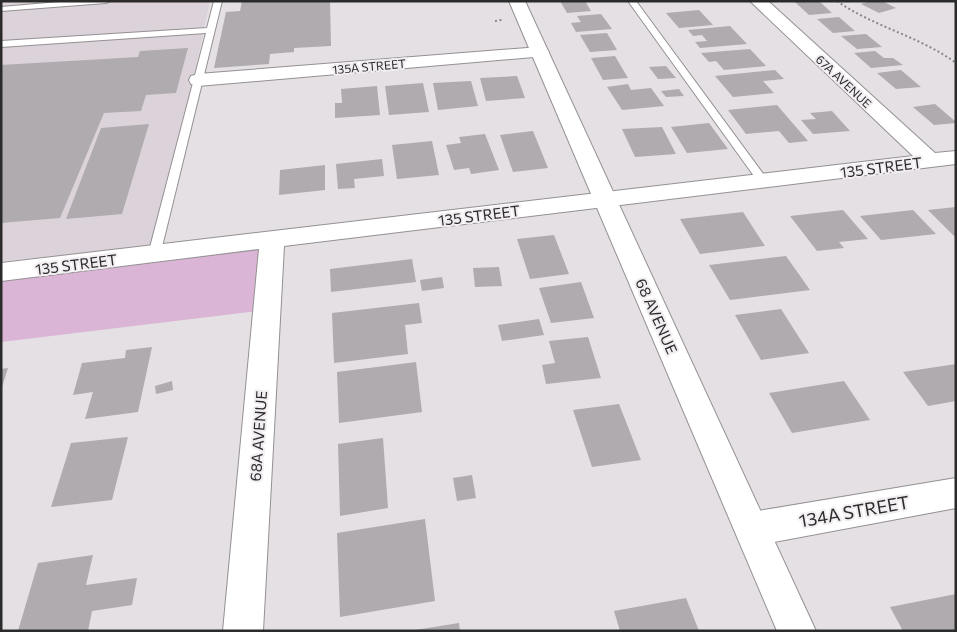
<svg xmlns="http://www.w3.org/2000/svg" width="957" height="632" viewBox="0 0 957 632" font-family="Commissioner,sans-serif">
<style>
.built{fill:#dcd2da}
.green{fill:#dab5d5}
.building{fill:#afabae}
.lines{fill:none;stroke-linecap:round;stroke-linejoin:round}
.lane-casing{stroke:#949093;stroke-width:2}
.street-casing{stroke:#949093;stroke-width:2}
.secondary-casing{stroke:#949093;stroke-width:2}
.path{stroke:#898789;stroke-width:2;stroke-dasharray:2 2.5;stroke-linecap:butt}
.lane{fill:#fff;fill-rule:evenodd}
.street{fill:#fff;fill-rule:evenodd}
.secondary{fill:#fff;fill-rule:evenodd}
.labels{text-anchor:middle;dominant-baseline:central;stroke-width:4;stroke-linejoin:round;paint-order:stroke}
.far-street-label{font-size:12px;fill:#2c2b2c;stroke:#f1edf0}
.street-label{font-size:15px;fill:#2c2b2c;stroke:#f1edf0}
.near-street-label{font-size:18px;fill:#2c2b2c;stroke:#f1edf0}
</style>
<rect width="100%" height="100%" fill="#e4e0e3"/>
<path class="built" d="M1 1H210L158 247 1 261Z"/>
<path class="green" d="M264 248 258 311 1 342V278Z"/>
<path class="building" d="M242 1H330L331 46 294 48V52L270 54 269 64 214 68 226 12 240 11Z
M560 1H585L591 11 567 13Z
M807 1H819L832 13 809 15 795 2Z
M870 1H882L896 8 879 13 861 4Z
M699 10 713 25 679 28 666 13Z
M601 14 612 29 576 32 571 23 581 22 577 16Z
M839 17 855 31 833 33 817 19Z
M730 26 747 44 700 48 695 42 707 41 702 35 693 36 688 30Z
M607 33 617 50 590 52 580 35Z
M866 34 882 47 857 49 841 36Z
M188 48 176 93 146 95 141 111 104 113 60 218 1 223V65L138 57 140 51Z
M750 49 766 66 724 70 716 61 709 62 701 53Z
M875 51 884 58H893L903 65 871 68 854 53Z
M615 56 628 78 603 80 591 58Z
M666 66 676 78 658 79 649 67Z
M775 70 784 79 763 81 774 93 733 97 715 76Z
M901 70 921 87 896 89 877 73Z
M517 76 525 98 486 101 480 78Z
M471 81 478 106 438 110 433 83Z
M423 83 429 112 389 115 385 86Z
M628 84 631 90 651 88 664 106 622 110 607 87Z
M377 86 380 115 335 118V103H342L341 89Z
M679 89 684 96 666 97 661 91Z
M935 104 956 122V123L934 125 913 107Z
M777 105 808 141 789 143 779 131 746 134 728 110Z
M832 111 850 131 813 134 801 120 816 119 810 113Z
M709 123 728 149 687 153 671 127Z
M149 124 122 214 66 219 101 128Z
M662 127 676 154 635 157 622 129Z
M533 131 548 168 513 172 500 135Z
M485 134 499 170 471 174 469 168 454 170 446 145 461 143 459 137Z
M432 141 439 175 397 179 392 145Z
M382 159 384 176 354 179 355 188 338 189 336 164Z
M325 165V190L279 195 280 170Z
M956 207V238L928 210Z
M843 210 868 239 839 242 844 248 817 251 790 216Z
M913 210 936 234 881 240 860 216Z
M743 212 765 246 700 254 680 219Z
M554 235 569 274 530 279 517 239Z
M786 256 810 290 730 300 709 265Z
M412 259 416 282 331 292 330 269Z
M499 267 502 286 475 287 473 268Z
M442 277 444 288 422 291 420 280Z
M581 282 594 318 551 323 539 288Z
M419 303 422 323 405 325 408 354 334 363 332 313Z
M781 309 809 353 761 360 735 315Z
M539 319 544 335 502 341 498 325Z
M588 337 601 378 546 384 542 365 555 363 549 341Z
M152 347 138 412 85 419 93 392 73 395 82 363 125 358 126 350Z
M416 362 422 412 339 423 337 372Z
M956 364V401L928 406 903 372Z
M8 368 2 387H1V369Z
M172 381 173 390 156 394 155 386Z
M844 381 870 420 792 433 769 393Z
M619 404 641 460 592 467 573 410Z
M128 437 112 500 51 507 71 443Z
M383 438 388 508 340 516 338 444Z
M472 475 476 498 457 501 453 478Z
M425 519 435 601 340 617 337 533Z
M93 555 86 585 137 578 132 605 92 611 88 631H18L38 563Z
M956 594V631H903L890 607Z
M686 598 699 631H620L614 611Z
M459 623 460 631H415V630Z"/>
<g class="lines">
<g class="lane-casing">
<path id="lane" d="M71 1H110L106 3 1 11V7Z
M214 1H222L160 255 154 259 148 255 206 33 1 47V41L207 28Z
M628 1H636L767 179V183H759Z"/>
</g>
<g class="street-casing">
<path id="street" d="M750 1H768L935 153 956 151V164L284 246 263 631H223L259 249 1 281V263L913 156Z
M540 47 546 48 549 52 546 56 198 86 191 84 189 80 191 76 198 74Z
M956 478V508L752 546 740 541 734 529 740 517 752 512Z"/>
</g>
<g class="secondary-casing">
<path id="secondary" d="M509 1H525L816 631H777Z"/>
</g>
<path class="path" d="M837 1C874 27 919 36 956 63
M495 21 502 20"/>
<use href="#lane" class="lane"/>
<use href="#street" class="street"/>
<use href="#secondary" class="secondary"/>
</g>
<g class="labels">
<g class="far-street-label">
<text transform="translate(369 66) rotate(-5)">135A STREET</text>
<text transform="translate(844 81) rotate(43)">67A AVENUE</text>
</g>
<g class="street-label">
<text transform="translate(881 167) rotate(-7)">135 STREET</text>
<text transform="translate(479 215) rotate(-7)">135 STREET</text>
<text transform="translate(76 264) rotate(-7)">135 STREET</text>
<text transform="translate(657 316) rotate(66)">68 AVENUE</text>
<text transform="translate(258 436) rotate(-86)">68A AVENUE</text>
</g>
<g class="near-street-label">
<text transform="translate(854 511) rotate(-10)">134A STREET</text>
</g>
</g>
<rect width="957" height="632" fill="none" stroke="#2c2b2c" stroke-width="5"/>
</svg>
